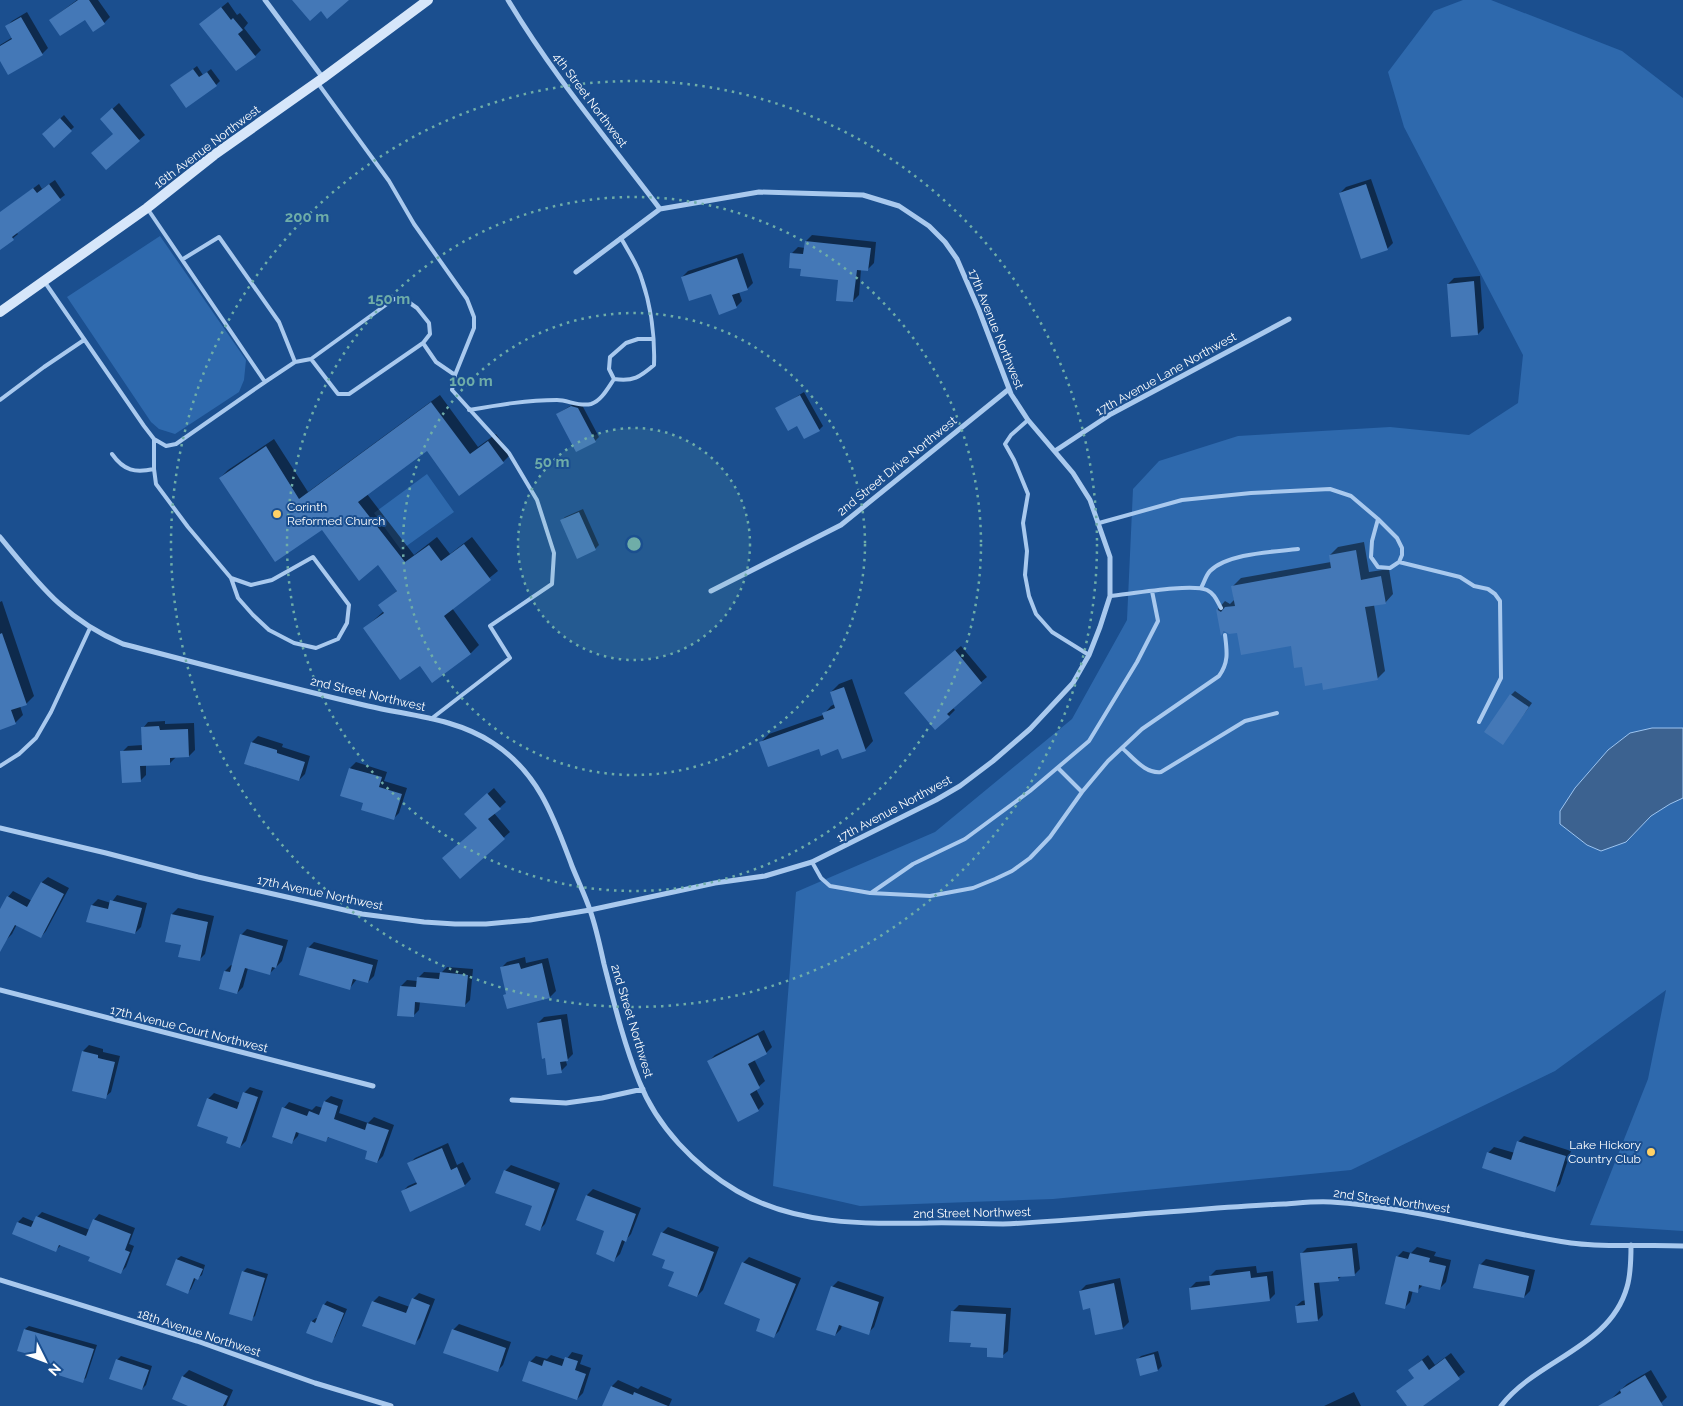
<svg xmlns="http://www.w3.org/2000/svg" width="1683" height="1406" viewBox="0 0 1683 1406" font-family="Raleway,sans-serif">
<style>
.green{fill:#2e69ad}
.water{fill:#3c6290;stroke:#9cc4f0}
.shadow{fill:#0007}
.building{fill:#4478b7}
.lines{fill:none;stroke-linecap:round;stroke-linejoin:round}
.lane{stroke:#a9c9ee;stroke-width:4}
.street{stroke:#a9c9ee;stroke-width:5}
.secondary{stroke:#d6e6fa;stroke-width:10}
.ring{fill:none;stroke:#6fada8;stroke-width:2.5;stroke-dasharray:2.5 5}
.poi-dot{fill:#ffd166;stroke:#1b4f8f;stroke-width:2}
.labels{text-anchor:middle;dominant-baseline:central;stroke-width:4;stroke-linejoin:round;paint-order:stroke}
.street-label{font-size:12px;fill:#fff;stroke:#1b4f8f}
.poi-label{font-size:12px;fill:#fff;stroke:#1b4f8f;text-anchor:start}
.centre{fill:#6fada8;stroke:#1b4f8f;stroke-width:2.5}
.ring-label{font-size:15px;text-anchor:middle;font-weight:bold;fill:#6fada8;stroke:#1b4f8f;stroke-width:4;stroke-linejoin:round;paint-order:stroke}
</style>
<rect width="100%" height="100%" fill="#1b4f8f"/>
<path class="green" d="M1463 0H1491L1622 51 1683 98V1231L1590 1225 1648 1079 1666 990 1555 1071 1351 1170 1053 1199 860 1206 773 1186 796 892 935 832 1072 719 1127 620 1133 489 1159 461 1238 436 1390 427 1469 435 1518 403 1523 355 1404 127 1388 72 1434 11Z
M160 236 246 360 244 380 239 392 175 434 159 429 151 422 67 297Z
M427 474 454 512 401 550 374 513Z"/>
<path class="water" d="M1652 728H1683V798L1670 804 1651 816 1626 842 1601 851 1587 845 1560 824V811L1575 788 1608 750 1630 733Z"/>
<path class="shadow" d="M77 0H98L110 17 104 23 85 18 50 20Z
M228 2 237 15 240 13 248 23 244 28 261 50 255 56 201 24Z
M27 12 48 48 42 54 0 58V45L13 37 6 27 12 21Z
M197 66 203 75 211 69 220 81 216 85H172Z
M119 103 145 135 139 140 114 134 108 113Z
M64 115 74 127 54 146 44 134Z
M1371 179 1393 243 1387 249 1340 193 1346 187Z
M55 180 65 195 16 232 18 234 0 249V216L11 205 39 184 42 189Z
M812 235 876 242 874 263 868 269H861L859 295 853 301 840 279 792 253 798 247 805 248 806 241Z
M743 253 753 283 747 289 739 292 742 301 736 307 712 292 682 277 688 271Z
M1480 276 1484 328 1478 334 1448 284 1454 278Z
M804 392 823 426 819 430 797 425 777 409Z
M440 395 478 447 496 434 511 454 503 462 427 450 367 494 414 555 437 537 450 554 472 537 498 571 452 608 479 645 471 653 432 681 420 664 365 628 384 611 380 605 398 590 378 563 322 528 220 478 228 470 274 439 308 492Z
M575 403 582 405 599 437 595 441 557 414Z
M583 509 599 545 595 549 562 520 565 517Z
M1364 542 1369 572 1389 569 1393 594 1385 603 1374 605 1385 671 1377 679 1323 681 1303 665 1292 645 1238 631 1225 630 1222 633 1218 609 1225 601 1230 604 1234 600 1233 586 1241 578 1331 562 1330 555 1338 547Z
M2 601 34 696 26 704 20 706 23 715 15 723 0 729V602Z
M961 646 987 677 952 707 955 710 949 716 912 687Z
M852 679 873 741 865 750 761 742 769 734 823 715 831 706 835 704 831 692 839 684Z
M1515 691 1532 703 1503 743 1511 695Z
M165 721V724L194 723 195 750 189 756 176 757 170 763 146 765V775L140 781 122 752 128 746 143 745V728L148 722Z
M258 736 283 744 282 747 310 756 305 774 299 780 245 764 252 742Z
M356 762 387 772 384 781 407 788 399 813 393 819 365 802 342 795 350 768Z
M494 788 506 802 494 813 510 832 460 877 478 827 472 808Z
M48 877 69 888 46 931 41 937 17 924 12 934 6 940 0 937V911L8 897 13 891 32 901 42 882Z
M117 895 147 903 141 927 135 933 92 905 98 899 111 903Z
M178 908 214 916 205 954 199 960 182 944 167 941 172 914Z
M247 929 288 940 282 961 269 974 248 968 243 987 237 993 225 971 231 965 233 966 241 935Z
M314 942 378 960 374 976 368 982 357 979 350 988 308 948Z
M525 957 526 963 548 958 556 991 550 997 507 1007 505 995 507 993 501 968 507 962Z
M447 967 473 969 470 1000 464 1006 420 1002 419 1010 413 1016 401 986 407 980 417 981 418 978 424 972 441 973Z
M567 1014 573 1054 566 1061 567 1065 561 1071 538 1023 544 1017Z
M764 1030 772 1047 766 1053 754 1059 765 1081 756 1089 764 1104 758 1110 709 1061 715 1055Z
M89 1045 103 1049V1052L120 1056 111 1092 105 1097 83 1051Z
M250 1087 263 1091 246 1141 240 1147 230 1136 208 1099 214 1093 241 1103 244 1093Z
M331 1096 343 1100 339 1113 368 1123 374 1117 394 1125 383 1156 377 1162 369 1150 330 1136 325 1141 299 1132 298 1136 292 1142 284 1108 289 1102 312 1110 316 1106 323 1108 325 1101Z
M1524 1136 1571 1151 1560 1184 1554 1190 1488 1153 1494 1147 1515 1153 1518 1142Z
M448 1143 457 1165 463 1162 471 1179 465 1185 410 1210 402 1192 408 1186 417 1182 409 1164 415 1158Z
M511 1165 560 1183 545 1224 539 1230 533 1206 505 1171Z
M593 1189 641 1208 631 1234 625 1241 620 1254 614 1260 606 1231 578 1220 587 1195Z
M42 1212 90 1230 94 1220 99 1214 135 1228 129 1244 134 1246 126 1267 121 1272 91 1256 61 1245 56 1250 18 1222 23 1217 35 1222 37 1217Z
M668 1227 719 1247 703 1290 697 1296 667 1260 662 1233Z
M1357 1243 1360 1269 1354 1275 1342 1276 1338 1279 1319 1281 1323 1315 1318 1320 1296 1306 1302 1301 1306 1300 1302 1253 1307 1248Z
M1417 1247 1436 1252 1434 1256 1451 1260 1446 1282 1440 1288 1423 1285 1417 1291 1413 1290 1410 1302 1404 1308 1397 1257 1403 1251 1411 1253Z
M181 1256 205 1265 202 1275 198 1278H196L191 1289 188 1292 167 1285 177 1259Z
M749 1257 801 1278 779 1331 773 1337 762 1318 743 1263Z
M1486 1259 1535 1270 1530 1291 1524 1297 1480 1265Z
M1256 1266 1257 1273 1273 1271 1275 1294 1269 1300 1190 1288 1196 1282 1210 1281V1276L1216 1270Z
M247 1268 268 1274 255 1316 251 1319 243 1272Z
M1120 1278 1129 1322 1123 1328 1096 1334 1091 1307 1080 1291 1086 1285Z
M838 1281 884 1297 874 1327 868 1333 842 1325 841 1329 835 1335 832 1287Z
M419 1293 435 1299 420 1338 414 1344 373 1302 379 1296 410 1307 413 1299Z
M327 1301 347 1309 335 1337 331 1341 308 1332 312 1321 316 1318 318 1319 324 1305Z
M959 1305 1011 1308 1008 1351 1002 1356 988 1347 972 1342 953 1311Z
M459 1324 511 1342 503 1365 497 1371 453 1330Z
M29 1326 97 1345 86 1378 82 1381 62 1366 37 1355 25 1329Z
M1158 1351 1162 1366 1158 1370 1141 1374 1138 1359 1141 1356Z
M572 1352 583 1355 580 1364 591 1368 583 1393 577 1399 530 1362 536 1356 547 1359 551 1355 566 1360Z
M1451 1353 1465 1372 1421 1406H1409L1398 1391 1415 1378 1409 1370 1428 1355 1435 1365Z
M121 1356 152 1366 146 1385 142 1389 117 1360Z
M189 1370 233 1390 226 1406H191L174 1398 183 1376Z
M1651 1370 1667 1397 1661 1403 1656 1406H1609L1610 1400 1627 1384Z
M618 1380 638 1389 641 1386 672 1399 669 1406H604L612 1386Z
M1354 1392 1361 1406H1324Z"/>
<path class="building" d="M78 0H89L105 24 93 32 85 20 60 36 49 20Z
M292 0H349L327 19 321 11 310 21Z
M221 7 231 20 233 18 243 30 238 34 256 57 236 71 199 24Z
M21 17 43 55 8 75 0 61V46L12 39 5 26Z
M193 69 199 77 207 72 217 86 186 108 170 85Z
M112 108 140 141 106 170 91 153 113 134 100 119Z
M60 118 72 131 54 148 42 134Z
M49 184 61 200 12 237 14 240 0 250V212L33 188 37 193Z
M1366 184 1388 250 1361 259 1339 193Z
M805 241 871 248 868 271 857 270 853 302 836 301 838 280 800 276 801 269 789 268 790 253 803 254Z
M737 258 748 290 732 295 737 308 719 315 711 294 689 301 681 277Z
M1474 281 1478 335 1451 337 1447 284Z
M800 395 820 431 804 439 797 426 788 431 775 408Z
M431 402 470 454 488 441 504 463 459 496 427 451 358 502 405 562 429 545 441 561 464 544 491 580 444 616 471 654 432 683 420 666 400 680 363 628 384 613 378 605 397 591 378 565 359 581 322 530 275 562 219 478 266 446 299 499Z
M571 406 578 408 596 442 576 452 556 414Z
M579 512 596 550 577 559 560 520Z
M1356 550 1361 580 1381 576 1386 604 1365 607 1378 680 1323 690 1322 683 1305 686 1302 667 1294 668 1291 646 1241 655 1237 633 1229 634 1224 631 1221 636 1216 609 1221 612 1225 607 1235 606 1231 586 1331 568 1329 555Z
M2 633 27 705 11 710 16 724 0 730V634Z
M955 650 982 683 947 714 950 717 935 730 904 693Z
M844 687 866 751 842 759 838 749 821 756 819 749 768 767 759 742 824 719 822 713 835 708 830 692Z
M1510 694 1529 707 1503 745 1484 732Z
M159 726 160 730 188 729 189 757 170 758V765L140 766 141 782 122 783 120 751 142 750 141 727Z
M251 742 277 750V753L305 762 299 781 244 764Z
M349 768 382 777 379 787 402 794 394 820 361 810 363 803 340 796Z
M487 793 501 809 488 819 505 839 460 879 442 858 477 828 464 814Z
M41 882 64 894 41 938 15 925 0 952V909L7 896 27 907Z
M110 900 142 908 135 934 86 922 91 905 108 909Z
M171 914 208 922 200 961 178 957 181 945 165 942Z
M240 934 283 946 276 968 272 967 270 975 245 968 237 994 219 989 224 971 230 972Z
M307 947 373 965 368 983 353 979 350 990 299 975Z
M519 963 521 969 542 963 550 998 507 1009 503 995 506 994 500 967Z
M440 972 468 975 465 1007 415 1002 414 1017 397 1016 400 986 416 987 417 977 439 979Z
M561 1019 568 1061 560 1062 562 1073 547 1075 545 1058 542 1059 537 1023Z
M758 1035 767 1054 748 1064 760 1088 750 1094 759 1111 738 1122 707 1061Z
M82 1051 98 1055V1058L115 1062 106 1099 72 1091Z
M243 1092 258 1097 240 1148 226 1143 228 1137 197 1126 207 1098 237 1109Z
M324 1101 338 1106 334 1119 365 1130 367 1123 389 1130 377 1163 365 1159 367 1151 328 1137 326 1142 296 1132 292 1144 272 1137 282 1107 307 1116 309 1111 319 1115Z
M1517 1141 1566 1156 1555 1192 1482 1168 1487 1152 1511 1160Z
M442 1148 451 1170 457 1167 465 1186 410 1212 401 1191 417 1184 407 1163Z
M504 1170 555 1189 540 1231 525 1225 532 1206 495 1193Z
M586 1195 636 1214 626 1242 622 1240 614 1262 596 1254 604 1231 576 1220Z
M36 1216 86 1236 93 1219 131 1234 125 1250 130 1252 121 1274 88 1261 90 1257 59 1245 56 1252 12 1234 17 1222 31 1227Z
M661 1232 714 1252 697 1297 668 1286 674 1272 662 1268 665 1260 652 1255Z
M1352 1248 1355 1276 1338 1277 1339 1281 1314 1283 1318 1321 1297 1323 1295 1306 1305 1305 1300 1253Z
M1410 1253 1430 1258 1429 1262 1446 1266 1440 1290 1419 1285 1418 1293 1409 1291 1405 1309 1385 1304 1396 1256 1408 1259Z
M176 1259 203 1269 198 1280 194 1278 188 1294 166 1285Z
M742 1262 796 1284 774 1338 756 1331 760 1319 724 1304Z
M1479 1264 1529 1276 1524 1298 1473 1288Z
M242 1271 265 1278 252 1321 229 1314Z
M1250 1271 1251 1278 1267 1276 1270 1301 1191 1310 1189 1288 1210 1285 1209 1276Z
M1114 1283 1123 1329 1095 1335 1090 1308 1083 1310 1079 1291Z
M831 1286 879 1302 869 1335 839 1325 835 1336 816 1330Z
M412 1298 430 1305 415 1345 362 1326 372 1301 406 1313Z
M323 1304 344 1313 332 1343 306 1333 311 1321 315 1323Z
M951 1311 1006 1314 1003 1358 987 1357V1348L970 1347 971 1343 949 1342Z
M24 1329 94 1349 83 1383 58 1375 61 1367 35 1359 36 1356 17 1351Z
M452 1329 506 1348 498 1372 443 1353Z
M1154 1354 1158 1371 1140 1376 1136 1359Z
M565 1357 578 1361 575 1370 586 1374 577 1400 522 1381 529 1361 542 1366 544 1360 562 1366Z
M1445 1358 1460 1379 1423 1406H1407L1396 1391 1414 1378 1408 1370 1422 1360 1429 1370Z
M116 1359 149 1370 142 1390 109 1379Z
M1645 1375 1663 1406H1598L1621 1393 1620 1390Z
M182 1376 228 1396 223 1406H188L172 1399Z
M611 1386 633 1395 634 1392 668 1406H602Z"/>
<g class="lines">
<path class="lane" d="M317 82 389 181 414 224 467 299 474 317V328L455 375 452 390 509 453 537 500 554 553 552 584 490 626 510 658 431 719
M621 238C628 251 638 265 642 280 651 306 655 338 654 365 640 377 633 382 614 379L609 369 610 357 626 343 638 339H653
M183 259 219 237 279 322 295 362
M44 281 144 426 154 439 166 446 176 444 265 382 147 208
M423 343 436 362 455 375
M265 382 295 362 311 359 394 299 407 301 417 308 429 323 430 334 423 343 349 394H338L311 359
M0 400 44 367 84 340
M469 410C498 405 527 400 557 400 568 400 579 407 591 404 601 401 608 388 614 379
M1028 420 1011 435 1005 444 1014 460 1028 494 1023 523 1027 551 1025 575 1029 596 1036 614 1052 632 1089 655
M154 439V469L156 484 188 527 231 578 251 585 272 580 313 557 349 605 347 623 338 639 316 648 294 643 269 630 253 615 238 598 231 578
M112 454C124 471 135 473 154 469
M1099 523 1182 500 1251 493 1330 489 1351 496 1378 519 1397 538 1402 548V555L1399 562 1390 568 1378 567 1371 557 1372 541 1378 519
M1399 562 1460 577 1474 586 1488 589 1495 594 1500 601 1501 678 1479 722
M1201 588C1204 583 1206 575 1210 571 1228 553 1273 552 1298 549
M1110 596C1130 594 1192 583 1207 590 1215 594 1217 601 1221 608
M1122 748C1134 758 1145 774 1161 772L1245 721 1277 713
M0 766 19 754 36 738 51 712 90 628
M1058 768 1082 792
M812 862 821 878 830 886 870 893 930 896 973 888 995 879 1012 871 1030 858 1050 837 1082 792 1108 761 1142 729 1219 676C1229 662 1227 651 1225 635
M871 893 913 864 965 839 1030 791 1089 741 1137 662 1158 621 1152 591"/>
<path class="street" d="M265 0 323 78
M508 0C552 74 608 140 660 209
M1055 451 1111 414 1289 319
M0 537C39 584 64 619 123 644 205 665 286 687 368 706 411 716 455 718 493 743 539 773 554 818 572 866 578 881 585 895 590 910 596 927 600 946 604 964 614 1003 624 1044 639 1081 657 1127 695 1166 737 1191 795 1225 863 1224 928 1223 953 1222 978 1224 1003 1224 1053 1222 1103 1217 1153 1213 1196 1210 1240 1206 1284 1204 1299 1203 1315 1201 1331 1202 1412 1207 1490 1231 1571 1243 1608 1248 1646 1244 1683 1246
M711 591 841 525 1009 389
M0 828 106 853 198 877 362 914 424 922 455 924H486L530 920 590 910 715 883 765 876 812 862 936 800 960 786 993 761 1030 729 1073 683 1089 655 1100 627 1110 596V557L1090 500 1073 473 1028 420 1011 394 979 310 957 259 945 242 929 226 899 206 863 195 759 192 660 209 576 272
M0 990 373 1086
M512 1100 566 1103 602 1098 643 1089
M0 1280 197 1341 315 1383 391 1406
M1501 1406C1537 1359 1610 1348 1627 1287 1631 1274 1631 1259 1631 1245"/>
<path class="secondary" d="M0 312 147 208 214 155 323 78 428 0"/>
</g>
<circle cx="634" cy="544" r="116" fill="#6fada8" fill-opacity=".12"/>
<g class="ring">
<circle cx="634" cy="544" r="116"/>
<circle cx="634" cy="544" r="231"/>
<circle cx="634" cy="544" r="347"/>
<circle cx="634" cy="544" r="463"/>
</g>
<g class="poi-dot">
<circle cx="277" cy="514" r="5"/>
<circle cx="1651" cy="1152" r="5"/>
</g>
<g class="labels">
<g class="street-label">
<text transform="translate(590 100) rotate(53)">4th Street Northwest</text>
<text transform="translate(207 147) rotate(-37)">16th Avenue Northwest</text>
<text transform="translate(996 329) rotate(68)">17th Avenue Northwest</text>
<text transform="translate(1166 374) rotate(-29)">17th Avenue Lane Northwest</text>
<text transform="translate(897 466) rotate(-39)">2nd Street Drive Northwest</text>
<text transform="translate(368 694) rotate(13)">2nd Street Northwest</text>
<text transform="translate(894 809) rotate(-28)">17th Avenue Northwest</text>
<text transform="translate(320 893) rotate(12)">17th Avenue Northwest</text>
<text transform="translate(632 1021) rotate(73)">2nd Street Northwest</text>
<text transform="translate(189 1029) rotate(14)">17th Avenue Court Northwest</text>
<text transform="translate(1392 1201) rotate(8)">2nd Street Northwest</text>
<text transform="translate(972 1213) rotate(-1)">2nd Street Northwest</text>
<text transform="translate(199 1333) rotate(18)">18th Avenue Northwest</text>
</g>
<g class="poi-label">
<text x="287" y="507">Corinth<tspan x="287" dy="14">Reformed Church</tspan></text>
<text x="1641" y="1145" text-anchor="end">Lake Hickory<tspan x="1641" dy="14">Country Club</tspan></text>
</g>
</g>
<circle cx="634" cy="544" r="8" class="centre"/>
<g class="ring-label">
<text x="307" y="222">200 m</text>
<text x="389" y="304">150 m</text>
<text x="471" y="386">100 m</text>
<text x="552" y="467">50 m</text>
</g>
<g transform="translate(45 1361) rotate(132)" stroke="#1b4f8f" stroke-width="4" paint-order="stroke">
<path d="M0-4L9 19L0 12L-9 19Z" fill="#ffffff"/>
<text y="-8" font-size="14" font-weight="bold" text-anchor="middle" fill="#ffffff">N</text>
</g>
</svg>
